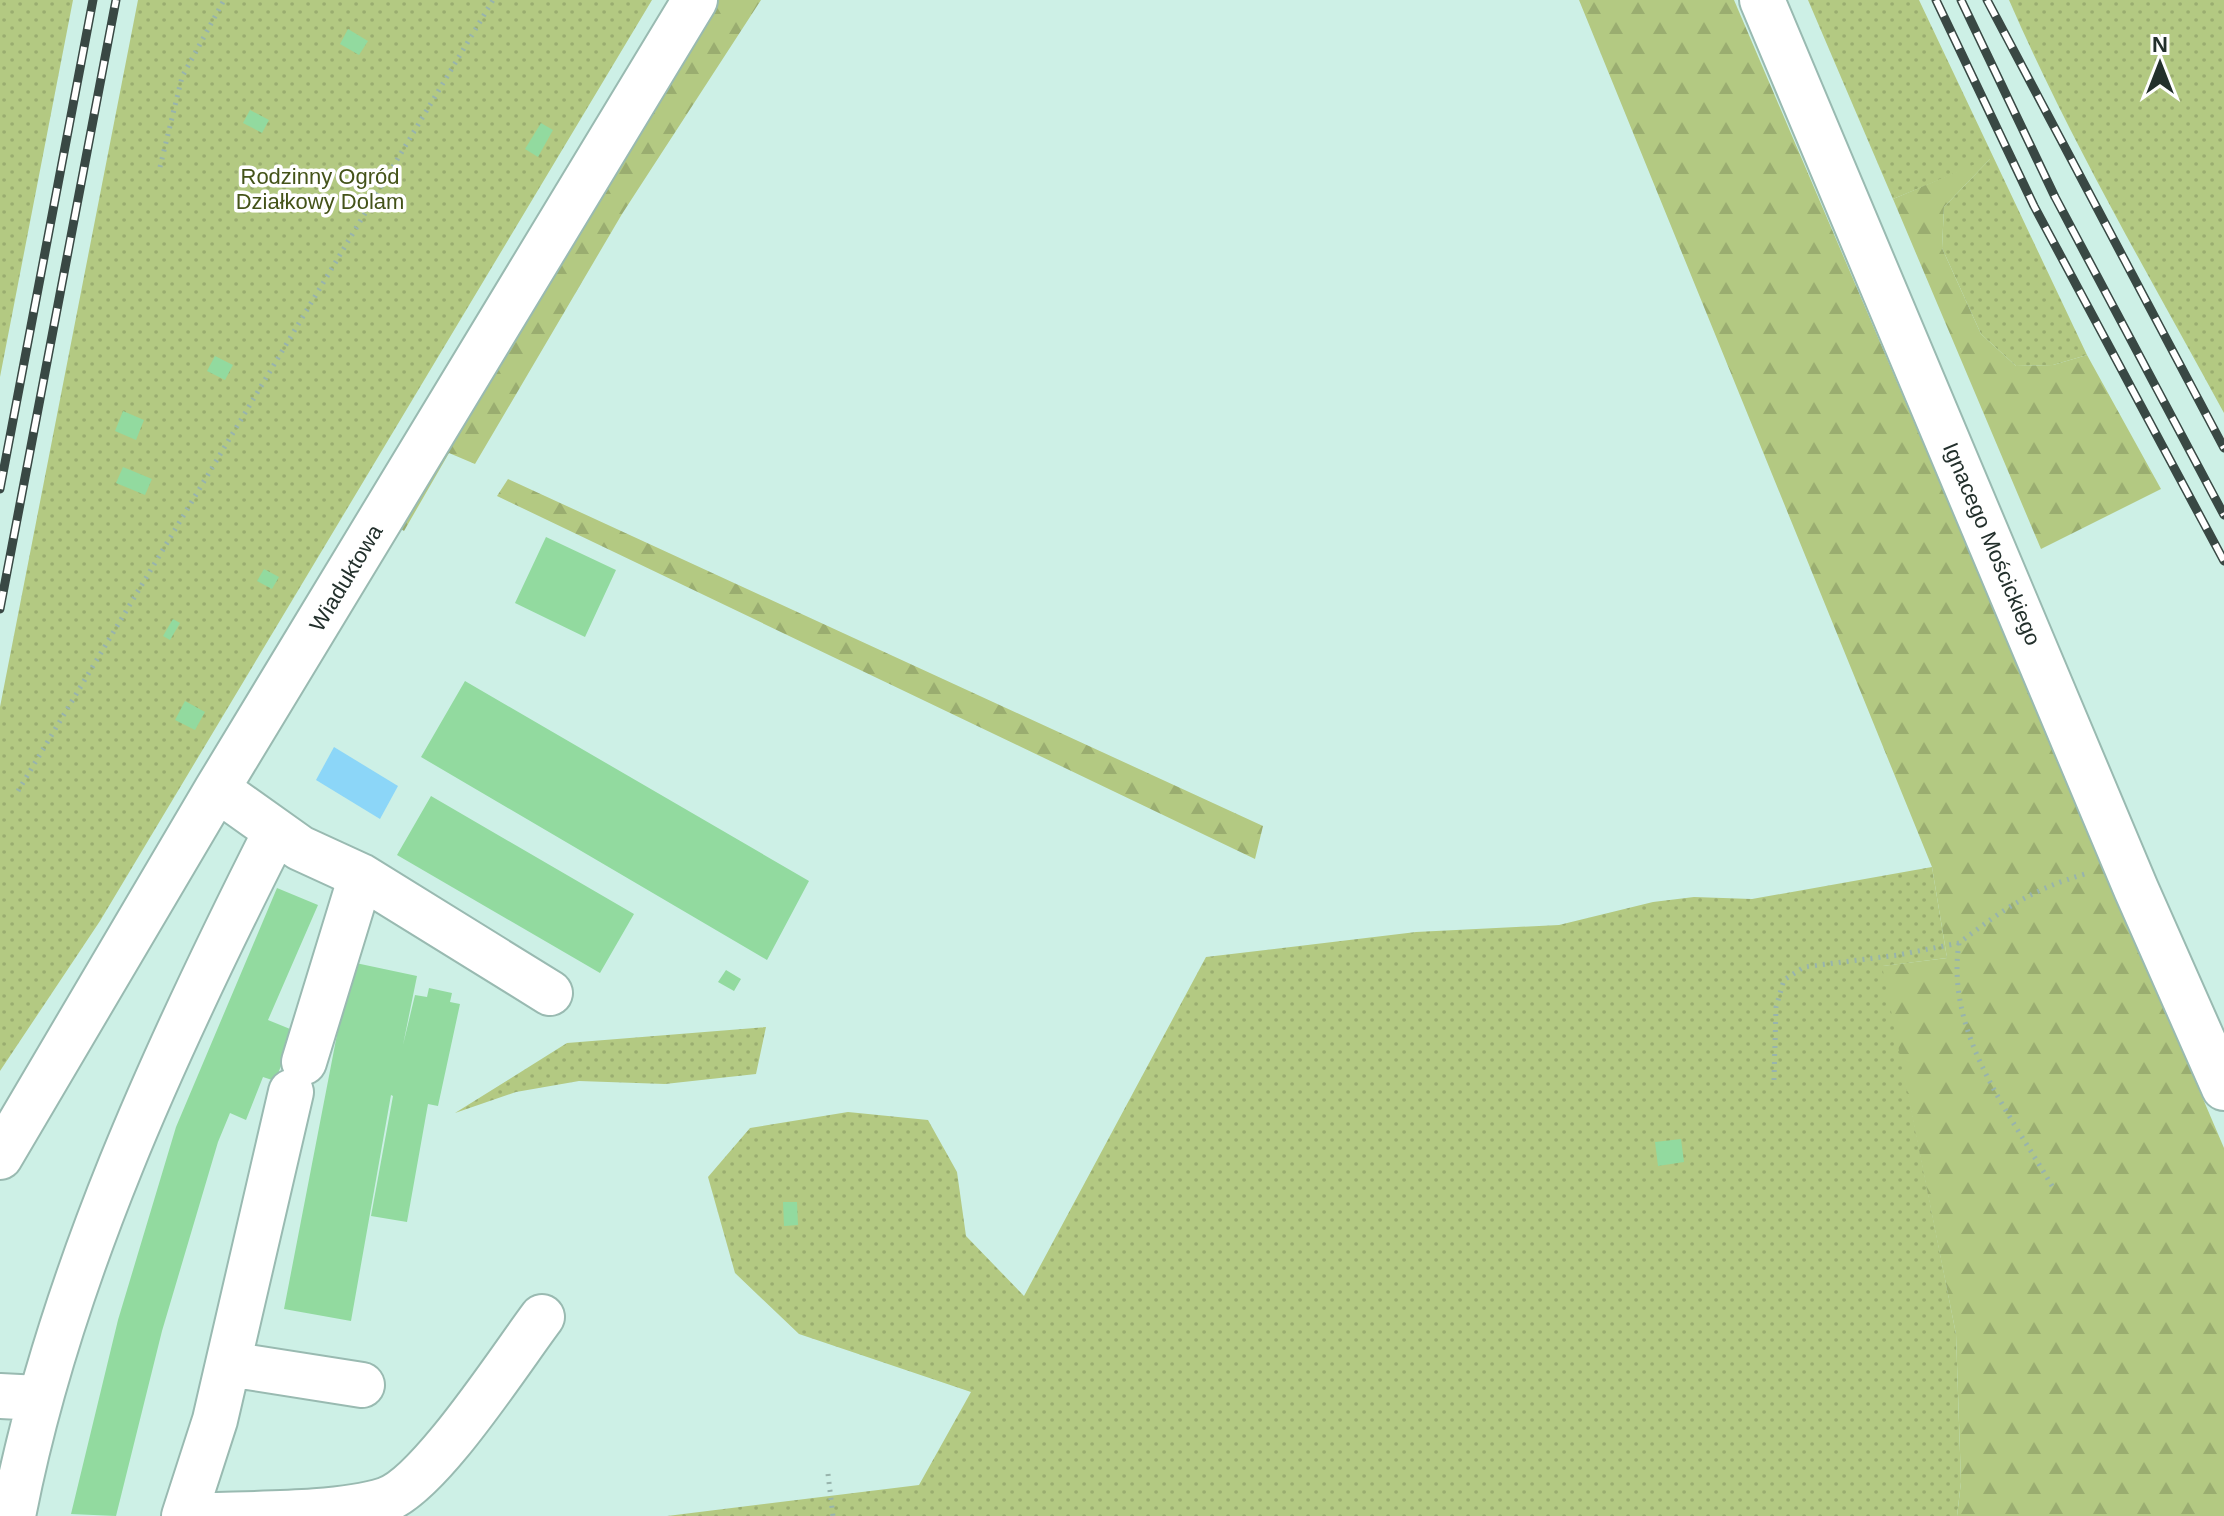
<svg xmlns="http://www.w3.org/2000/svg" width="2224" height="1516" viewBox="0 0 2224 1516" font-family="Arial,sans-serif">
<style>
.grass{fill:url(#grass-dots)}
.forest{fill:url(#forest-firs)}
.water{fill:#8cd6f8}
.building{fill:#92da9f}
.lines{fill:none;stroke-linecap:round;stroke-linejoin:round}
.minor-casing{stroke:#99bab1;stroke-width:48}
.path{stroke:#98b4ac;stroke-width:5;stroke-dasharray:2 6;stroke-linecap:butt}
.minor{stroke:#fff;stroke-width:44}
.rail-casing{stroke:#394844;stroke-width:9}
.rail{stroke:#fff;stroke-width:6;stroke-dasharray:18;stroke-linecap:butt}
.labels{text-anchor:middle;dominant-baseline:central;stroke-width:7;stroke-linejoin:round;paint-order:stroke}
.park-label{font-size:22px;fill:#445319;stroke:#fff}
.street-label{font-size:22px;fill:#23302c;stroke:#fff}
</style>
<defs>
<pattern id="grass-dots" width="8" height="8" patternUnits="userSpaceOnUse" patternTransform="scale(2)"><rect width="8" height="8" fill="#b3c982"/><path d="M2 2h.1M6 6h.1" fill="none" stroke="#9aad70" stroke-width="1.8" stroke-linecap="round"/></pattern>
<pattern id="forest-firs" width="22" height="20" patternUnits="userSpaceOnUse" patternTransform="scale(2)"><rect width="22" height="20" fill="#b3c982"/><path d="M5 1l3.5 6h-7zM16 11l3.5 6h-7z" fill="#9aad70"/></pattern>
</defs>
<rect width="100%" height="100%" fill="#cdf0e6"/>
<path class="grass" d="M0 0H73L0 377Z
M138 0H652L100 921 0 1071V707Z
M1808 0H1919L2087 355 2053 365 2016 366 1981 334 1942 248 1944 207 1990 159 1893 199Z
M2009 0H2224V413C2150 277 2071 143 2009 0Z
M1932 867 1947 958 1883 966 1956 1334 1961 1482 1957 1516H667L919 1485 971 1392 799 1334 735 1273 708 1177 750 1128 848 1112 928 1120 957 1172 966 1236 1024 1296 1206 957 1416 932 1559 925 1653 902 1694 897 1752 899Z
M766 1027 756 1074 665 1084 579 1081 516 1092 455 1113 567 1043Z"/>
<path class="forest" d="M703 0H761L622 214 475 464 449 453 404 531 392 523Z
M1579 0H1734L2224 1148V1516H1957L1961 1482 1956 1334 1882 966 1947 958 1932 867Z
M1992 157 1944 207 1942 248 1981 334 2016 366 2053 365 2087 355 2161 489 2041 549 1893 199Z
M508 479 1263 826 1255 859 497 496Z"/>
<path class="water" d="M334 747 398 786 380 819 316 780Z"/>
<path class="building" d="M348 29 368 41 359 55 340 44Z
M250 110 269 120 262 133 243 123Z
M541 123 553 130 538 157 525 149Z
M215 356 233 365 225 380 207 371Z
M123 411 144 420 136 440 115 431Z
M123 467 152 479 145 495 116 483Z
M546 537 616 570 585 637 515 603Z
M264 569 279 577 272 589 257 581Z
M173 619 180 623 170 640 163 636Z
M465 681 809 881 767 960 421 757Z
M185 701 205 712 195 730 175 720Z
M431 796 634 914 600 973 397 855Z
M277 888 318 905 268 1020 295 1031 275 1081 263 1077 246 1120 230 1113 218 1142 162 1331 116 1516 71 1514 118 1320 176 1127Z
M351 962 417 976 403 1045 415 995 427 997 429 988 452 993 450 1002 460 1004 438 1106 428 1104 407 1222 371 1216 393 1096 391 1095 351 1321 284 1309Z
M726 970 741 979 734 991 718 982Z
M1681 1139 1684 1162 1658 1166 1655 1142Z
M783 1202H797L798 1225 784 1226Z"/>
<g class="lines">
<g class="minor-casing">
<path id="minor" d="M1762 0 2136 889 2224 1088
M217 789 300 848 361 876 550 993
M304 1062 361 876
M0 1157 217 789 695 0
M229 1364 362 1385
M0 1396 39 1398
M13 1516C59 1278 167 1046 276 831
M184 1516 215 1420 291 1092
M185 1516C240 1513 335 1516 385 1500 429 1486 511 1358 542 1317"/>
</g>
<path class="path" d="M160 167 182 77 224 0
M18 791 493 0
M1774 1080 1776 1007 1784 980 1804 967 1898 955 1959 943
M2052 1186C2009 1112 1945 1033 1959 943 2004 909 2030 890 2085 874
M828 1474 833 1516"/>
<use href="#minor" class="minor"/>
<g class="rail-casing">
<path id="rail" d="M1936 0 2034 206 2224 561
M1961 0 2055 197 2224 515
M1987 0 2224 448
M0 489 93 0
M0 609 116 0"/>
</g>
<use href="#rail" class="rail"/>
</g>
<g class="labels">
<g class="park-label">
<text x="320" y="176">Rodzinny Ogród<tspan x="320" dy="25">Działkowy Dolam</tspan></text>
</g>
<g class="street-label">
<text transform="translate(1992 544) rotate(67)">Ignacego Mościckiego</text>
<text transform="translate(346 578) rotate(-59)">Wiaduktowa</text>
</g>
</g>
<g transform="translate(2160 64)" stroke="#ffffff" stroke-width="6" paint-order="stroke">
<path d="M0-6L14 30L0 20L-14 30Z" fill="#23302c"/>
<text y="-12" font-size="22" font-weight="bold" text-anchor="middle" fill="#23302c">N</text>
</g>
</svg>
